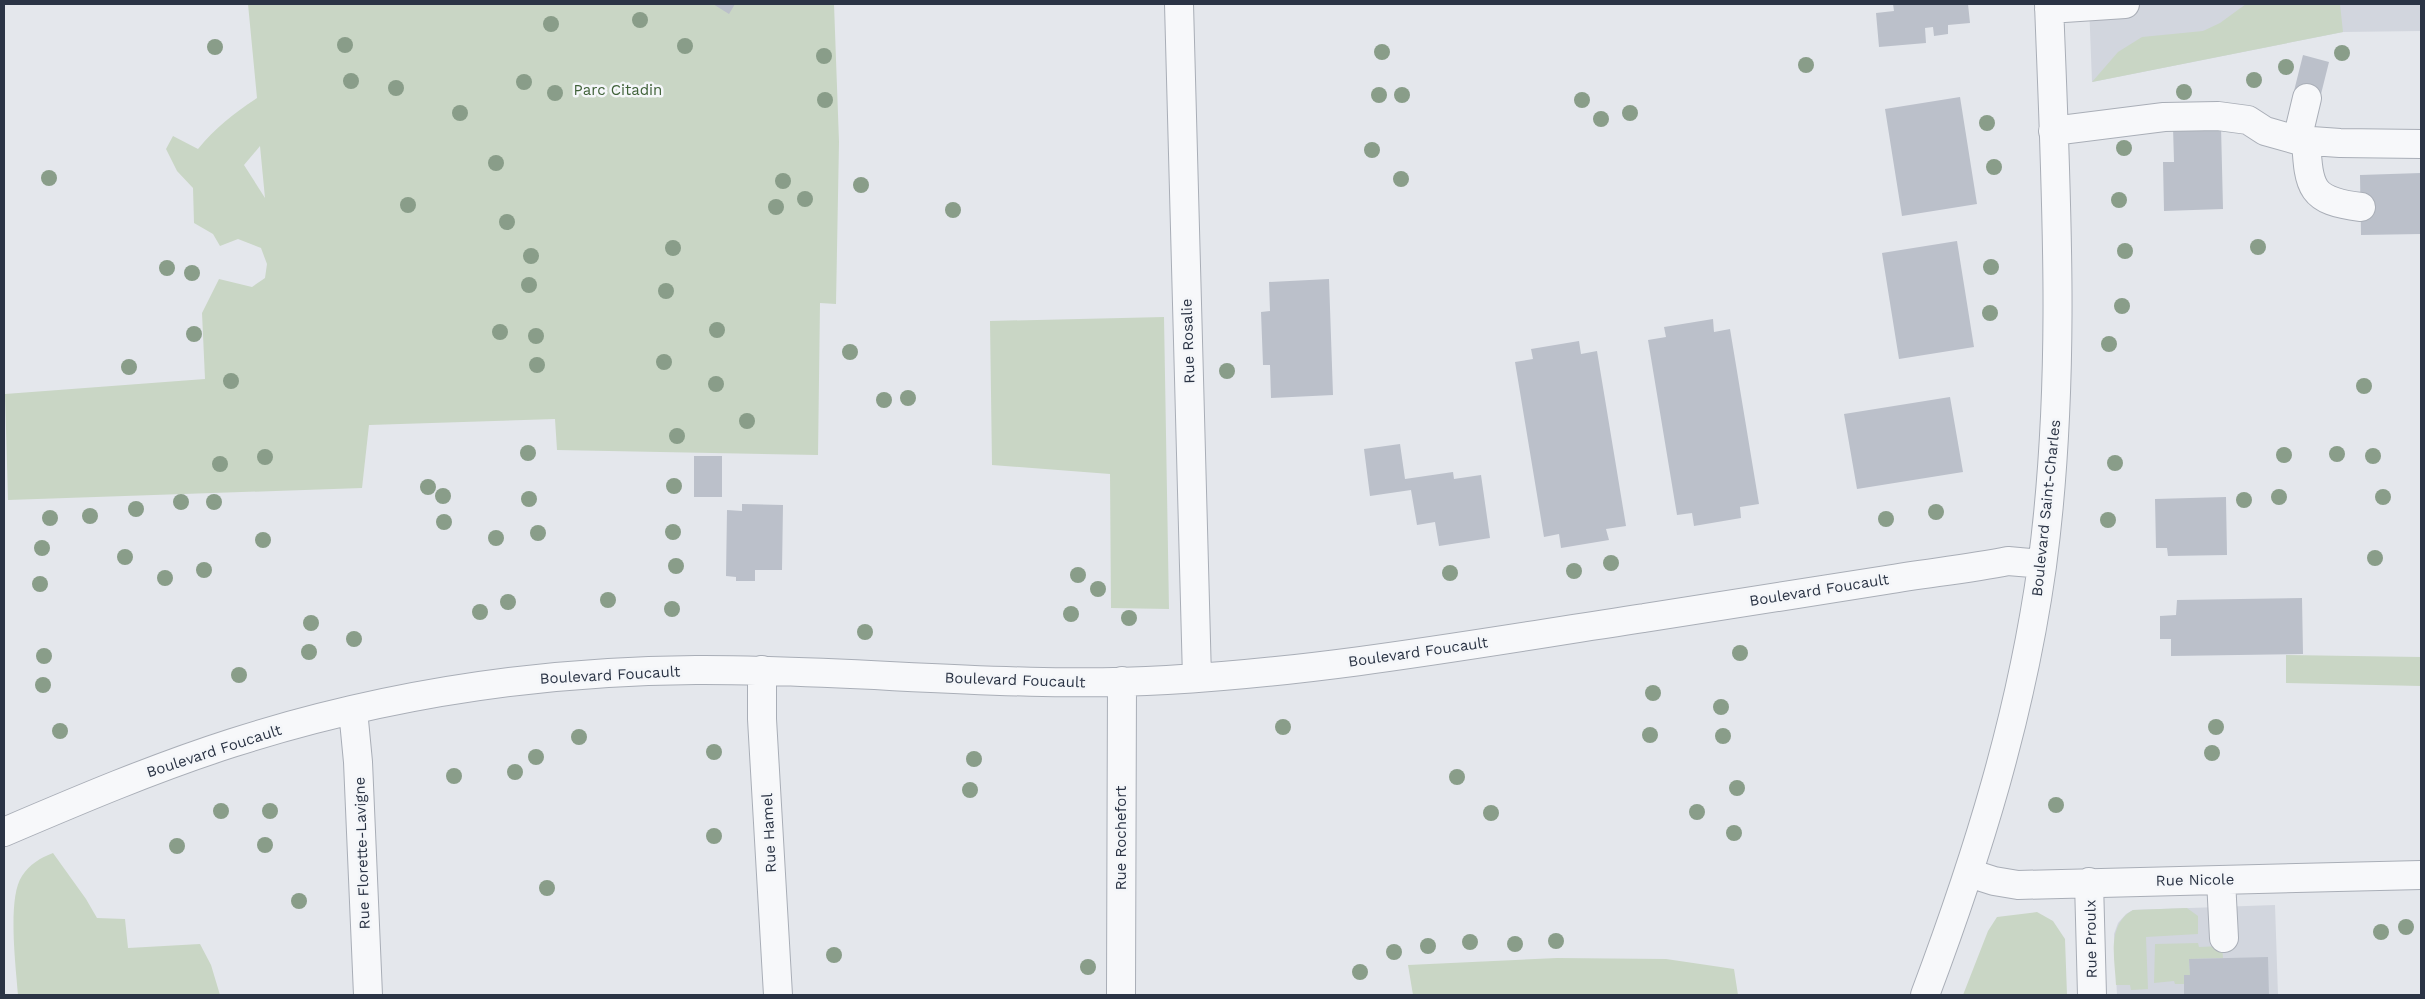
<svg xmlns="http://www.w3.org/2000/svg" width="2425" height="999" viewBox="0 0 2425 999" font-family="'Work Sans',sans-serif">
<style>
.built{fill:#d2d6de}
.green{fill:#c9d6c5;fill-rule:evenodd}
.building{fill:#bbc0ca}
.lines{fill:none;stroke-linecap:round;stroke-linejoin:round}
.minor-casing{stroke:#a9aeb7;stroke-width:30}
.minor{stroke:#f7f8fa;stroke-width:28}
.tree{fill:#899d89}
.labels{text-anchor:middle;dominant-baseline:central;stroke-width:5;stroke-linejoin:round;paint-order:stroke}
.park-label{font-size:15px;fill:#3f6138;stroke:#f4f6f9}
.street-label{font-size:15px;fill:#2b3445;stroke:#f4f6f9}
</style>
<rect width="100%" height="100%" fill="#e4e7ec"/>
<path class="built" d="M2089 4H2421V31L2343 32 2092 82Z
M2275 905 2278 995H2117L2114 934 2118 923 2126 914 2133 910Z"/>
<path class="green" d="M248 4H834L839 142 836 304 820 303 818 455 557 450 555 419 369 425 362 488 8 500 5 394 205 379 202 313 219 279 252 287 265 278 267 264 261 248 238 239 220 246 213 234 194 223 193 188 177 171 166 149 173 136 198 149C215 128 234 113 257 98ZM260 146 265 198 244 165Z
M2246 4H2340L2343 32 2092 82 2118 52 2142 37 2203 31 2220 23Z
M1164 317 1169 609 1111 608 1110 474 992 465 990 321Z
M2286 655 2421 657V686L2286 683Z
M53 853 86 899 97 918 125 919 128 948 200 944 211 965 220 995H18C16 967 7 898 22 876 30 864 40 858 53 853Z
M2187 908 2198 916V934L2146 937 2148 989 2131 990 2130 985H2116C2115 959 2106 925 2133 910Z
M2037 912 2053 921 2065 939 2067 995H1963L1988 931 1997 917Z
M2198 943 2199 947 2222 946 2223 958 2189 959 2190 975H2184V984H2175L2174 981 2154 983 2155 944Z
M1557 958 1666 959 1734 969 1738 995H1413L1408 965Z"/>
<path class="building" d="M713 4H735L729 14Z
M1893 4H1968L1970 23 1948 25V34L1934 36 1933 27 1925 28 1926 43 1879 47 1876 13 1894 11Z
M2303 55 2329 62 2319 102 2293 95Z
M1960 97 1977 204 1902 216 1885 109Z
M2221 126 2223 209 2164 211 2163 162H2174L2173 127Z
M2421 173V234L2361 235 2360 175Z
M1957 241 1974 347 1899 359 1882 253Z
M1329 279 1333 395 1271 398 1270 365H1263L1261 312 1270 311 1269 282Z
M1713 319 1714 332 1730 329 1759 504 1740 507 1741 518 1694 526 1692 513 1677 515 1648 340 1666 337 1664 327Z
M1579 341 1581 354 1597 351 1626 526 1606 529 1609 540 1561 548 1559 534 1544 537 1515 362 1533 359 1531 349Z
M1950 397 1963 472 1857 489 1844 414Z
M1400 444 1405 479 1453 472 1454 479 1481 475 1490 538 1439 546 1435 522 1417 525 1411 490 1370 496 1364 449Z
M694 456H722V497H694Z
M2226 497 2227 555 2168 556 2167 548H2156L2155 499Z
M742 504 783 505 782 570H755V581H736V577L726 576 727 510 742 511Z
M2302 598 2303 654 2171 656V639H2160V616L2176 615 2177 600Z
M2268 957 2269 995H2184V975H2190L2189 959Z"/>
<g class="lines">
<g class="minor-casing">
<path id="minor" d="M1179 4 1197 678
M2049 9 2125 4
M2053 131 2164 117 2218 116 2248 120 2265 131 2297 140 2340 143 2421 144
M2297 140 2307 98
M2306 141C2309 188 2310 201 2361 207
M762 670V719L778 995
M353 710 358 762 368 995
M4 832C79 800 154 768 232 743 382 695 539 671 696 670 853 669 1010 689 1167 680 1327 671 1485 642 1644 618 1725 605 1806 592 1886 580 1927 573 1968 569 2008 561L2042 564
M1969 873 1994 881 2018 885 2421 875
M2221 880 2224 938
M2089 882 2092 995
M1121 995 1122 681
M1925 995C1978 854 2021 716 2042 566 2067 379 2056 191 2049 4"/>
</g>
<use href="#minor" class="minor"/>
</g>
<g class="tree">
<circle cx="640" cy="20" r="8"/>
<circle cx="551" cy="24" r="8"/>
<circle cx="345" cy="45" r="8"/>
<circle cx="685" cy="46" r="8"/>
<circle cx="215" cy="47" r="8"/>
<circle cx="1382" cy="52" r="8"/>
<circle cx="2342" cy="53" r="8"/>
<circle cx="824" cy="56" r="8"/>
<circle cx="1806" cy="65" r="8"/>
<circle cx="2286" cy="67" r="8"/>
<circle cx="2254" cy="80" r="8"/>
<circle cx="351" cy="81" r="8"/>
<circle cx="524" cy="82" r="8"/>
<circle cx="396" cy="88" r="8"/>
<circle cx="2184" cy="92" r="8"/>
<circle cx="555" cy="93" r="8"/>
<circle cx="1379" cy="95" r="8"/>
<circle cx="1402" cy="95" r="8"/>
<circle cx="825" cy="100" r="8"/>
<circle cx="1582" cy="100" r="8"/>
<circle cx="460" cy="113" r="8"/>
<circle cx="1630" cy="113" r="8"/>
<circle cx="1601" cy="119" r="8"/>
<circle cx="1987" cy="123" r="8"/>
<circle cx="2124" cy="148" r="8"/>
<circle cx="1372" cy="150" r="8"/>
<circle cx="496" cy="163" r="8"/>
<circle cx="1994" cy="167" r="8"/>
<circle cx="49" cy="178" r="8"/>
<circle cx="1401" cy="179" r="8"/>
<circle cx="783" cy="181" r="8"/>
<circle cx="861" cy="185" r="8"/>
<circle cx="805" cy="199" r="8"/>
<circle cx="2119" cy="200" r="8"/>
<circle cx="408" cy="205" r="8"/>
<circle cx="776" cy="207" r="8"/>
<circle cx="953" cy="210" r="8"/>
<circle cx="507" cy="222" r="8"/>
<circle cx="2258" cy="247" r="8"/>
<circle cx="673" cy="248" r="8"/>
<circle cx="2125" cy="251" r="8"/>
<circle cx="531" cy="256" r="8"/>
<circle cx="1991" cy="267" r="8"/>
<circle cx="167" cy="268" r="8"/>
<circle cx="192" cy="273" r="8"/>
<circle cx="529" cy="285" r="8"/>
<circle cx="666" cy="291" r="8"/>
<circle cx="2122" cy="306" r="8"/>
<circle cx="1990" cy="313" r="8"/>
<circle cx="717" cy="330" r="8"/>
<circle cx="500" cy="332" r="8"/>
<circle cx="194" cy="334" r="8"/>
<circle cx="536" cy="336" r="8"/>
<circle cx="2109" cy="344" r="8"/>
<circle cx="850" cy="352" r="8"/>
<circle cx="664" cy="362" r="8"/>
<circle cx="537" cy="365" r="8"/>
<circle cx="129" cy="367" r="8"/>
<circle cx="1227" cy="371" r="8"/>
<circle cx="231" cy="381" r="8"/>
<circle cx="716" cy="384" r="8"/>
<circle cx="2364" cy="386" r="8"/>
<circle cx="908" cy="398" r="8"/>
<circle cx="884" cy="400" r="8"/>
<circle cx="747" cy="421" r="8"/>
<circle cx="677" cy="436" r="8"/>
<circle cx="528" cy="453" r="8"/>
<circle cx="2337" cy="454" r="8"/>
<circle cx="2284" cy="455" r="8"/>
<circle cx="2373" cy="456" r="8"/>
<circle cx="265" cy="457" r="8"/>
<circle cx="2115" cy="463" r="8"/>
<circle cx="220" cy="464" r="8"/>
<circle cx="674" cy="486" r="8"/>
<circle cx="428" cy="487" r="8"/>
<circle cx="443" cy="496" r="8"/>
<circle cx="2279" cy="497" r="8"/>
<circle cx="2383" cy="497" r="8"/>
<circle cx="529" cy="499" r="8"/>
<circle cx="2244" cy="500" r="8"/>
<circle cx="181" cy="502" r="8"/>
<circle cx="214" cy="502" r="8"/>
<circle cx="136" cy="509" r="8"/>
<circle cx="1936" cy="512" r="8"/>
<circle cx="90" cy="516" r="8"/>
<circle cx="50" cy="518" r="8"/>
<circle cx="1886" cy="519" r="8"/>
<circle cx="2108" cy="520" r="8"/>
<circle cx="444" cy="522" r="8"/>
<circle cx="673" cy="532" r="8"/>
<circle cx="538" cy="533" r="8"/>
<circle cx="496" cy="538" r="8"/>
<circle cx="263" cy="540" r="8"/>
<circle cx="42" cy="548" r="8"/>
<circle cx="125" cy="557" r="8"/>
<circle cx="2375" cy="558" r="8"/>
<circle cx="1611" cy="563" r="8"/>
<circle cx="676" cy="566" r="8"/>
<circle cx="204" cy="570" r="8"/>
<circle cx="1574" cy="571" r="8"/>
<circle cx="1450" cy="573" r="8"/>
<circle cx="1078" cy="575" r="8"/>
<circle cx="165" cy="578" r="8"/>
<circle cx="40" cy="584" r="8"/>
<circle cx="1098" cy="589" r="8"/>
<circle cx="608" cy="600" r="8"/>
<circle cx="508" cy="602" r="8"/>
<circle cx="672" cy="609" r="8"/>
<circle cx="480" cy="612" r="8"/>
<circle cx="1071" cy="614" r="8"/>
<circle cx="1129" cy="618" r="8"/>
<circle cx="311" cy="623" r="8"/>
<circle cx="865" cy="632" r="8"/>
<circle cx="354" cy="639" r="8"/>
<circle cx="309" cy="652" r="8"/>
<circle cx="1740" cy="653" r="8"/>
<circle cx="44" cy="656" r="8"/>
<circle cx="239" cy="675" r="8"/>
<circle cx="43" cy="685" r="8"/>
<circle cx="1653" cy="693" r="8"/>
<circle cx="1721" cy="707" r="8"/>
<circle cx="1283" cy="727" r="8"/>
<circle cx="2216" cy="727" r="8"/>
<circle cx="60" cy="731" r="8"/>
<circle cx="1650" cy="735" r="8"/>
<circle cx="1723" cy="736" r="8"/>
<circle cx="579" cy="737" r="8"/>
<circle cx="714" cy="752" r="8"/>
<circle cx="2212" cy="753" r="8"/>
<circle cx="536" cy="757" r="8"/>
<circle cx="974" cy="759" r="8"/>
<circle cx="515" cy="772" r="8"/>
<circle cx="454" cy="776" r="8"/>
<circle cx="1457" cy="777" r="8"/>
<circle cx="1737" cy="788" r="8"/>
<circle cx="970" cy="790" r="8"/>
<circle cx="2056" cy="805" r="8"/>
<circle cx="221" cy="811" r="8"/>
<circle cx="270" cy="811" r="8"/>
<circle cx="1697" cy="812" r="8"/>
<circle cx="1491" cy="813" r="8"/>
<circle cx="1734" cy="833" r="8"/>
<circle cx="714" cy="836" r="8"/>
<circle cx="265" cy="845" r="8"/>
<circle cx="177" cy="846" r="8"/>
<circle cx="547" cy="888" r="8"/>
<circle cx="299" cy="901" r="8"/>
<circle cx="2406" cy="927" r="8"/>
<circle cx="2381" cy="932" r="8"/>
<circle cx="1556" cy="941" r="8"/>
<circle cx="1470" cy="942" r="8"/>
<circle cx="1515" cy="944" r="8"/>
<circle cx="1428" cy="946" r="8"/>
<circle cx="1394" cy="952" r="8"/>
<circle cx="834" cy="955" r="8"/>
<circle cx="1088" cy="967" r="8"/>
<circle cx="1360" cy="972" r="8"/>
</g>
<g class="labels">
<g class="park-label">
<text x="618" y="90">Parc Citadin</text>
</g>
<g class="street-label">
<text transform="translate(1188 341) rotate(-92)">Rue Rosalie</text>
<text transform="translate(2046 508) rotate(-84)">Boulevard Saint-Charles</text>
<text transform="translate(1819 590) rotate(-9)">Boulevard Foucault</text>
<text transform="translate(1418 652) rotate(-8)">Boulevard Foucault</text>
<text transform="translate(610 675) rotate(-3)">Boulevard Foucault</text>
<text transform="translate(1015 680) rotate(2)">Boulevard Foucault</text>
<text transform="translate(214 751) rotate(-18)">Boulevard Foucault</text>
<text transform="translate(769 833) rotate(-93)">Rue Hamel</text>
<text transform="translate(1121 838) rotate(-90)">Rue Rochefort</text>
<text transform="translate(362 853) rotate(-92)">Rue Florette-Lavigne</text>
<text transform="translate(2195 880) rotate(-1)">Rue Nicole</text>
<text transform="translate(2091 939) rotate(-91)">Rue Proulx</text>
</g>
</g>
<rect width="2425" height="999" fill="none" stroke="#2b3445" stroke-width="10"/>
</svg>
